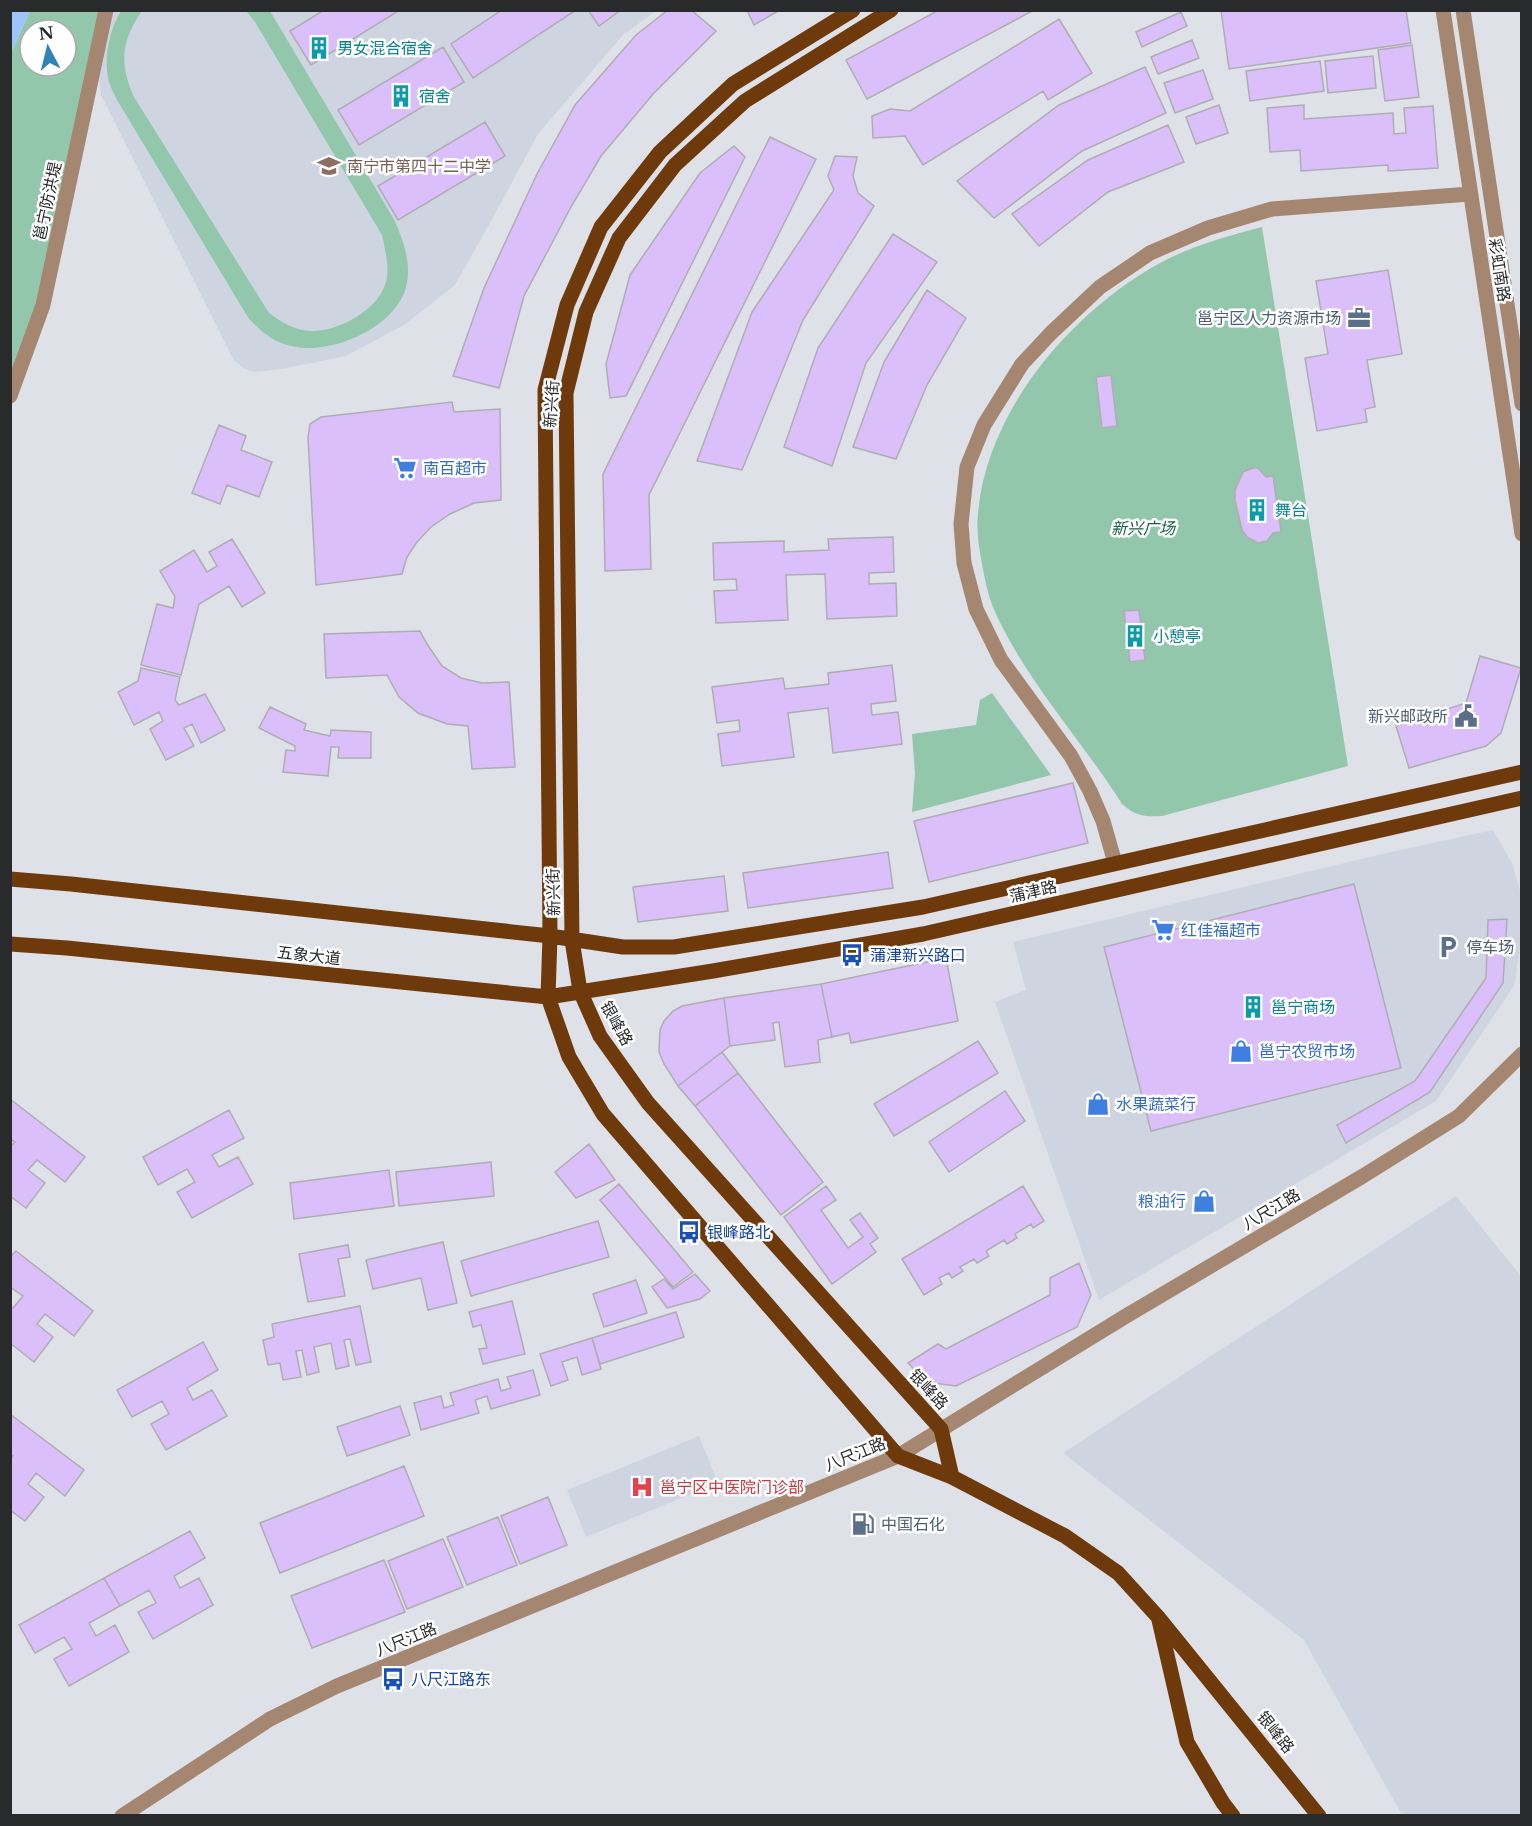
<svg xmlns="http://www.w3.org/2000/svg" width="1532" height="1826" viewBox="0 0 1532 1826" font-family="'Libre Baskerville','Noto Sans SC',serif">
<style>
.built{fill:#ced5e1}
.green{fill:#93c7ac;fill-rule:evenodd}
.water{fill:#9fc3fa}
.building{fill:#dabffb;stroke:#afadb3;stroke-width:1.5}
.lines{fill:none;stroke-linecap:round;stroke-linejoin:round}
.minor{stroke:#a58671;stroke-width:15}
.major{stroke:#6e3a0c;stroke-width:15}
.labels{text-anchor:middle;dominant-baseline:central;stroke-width:5;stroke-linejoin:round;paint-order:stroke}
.culture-label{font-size:16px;fill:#0d838f;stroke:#fff;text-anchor:start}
.education-label{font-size:16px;fill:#785e54;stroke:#fff;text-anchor:start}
.street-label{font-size:16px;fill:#292a2c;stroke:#fff}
.service-label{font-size:16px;fill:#4e5e75;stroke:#fff;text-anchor:end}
.shop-label{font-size:16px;fill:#366cbe;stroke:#fff;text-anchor:start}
.park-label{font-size:16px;font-style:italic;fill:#185e41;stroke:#fff}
.transit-label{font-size:16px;fill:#164399;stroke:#fff;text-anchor:start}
.health-label{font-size:16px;fill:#be3a42;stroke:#fff;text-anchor:start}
</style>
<rect width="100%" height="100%" fill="#dee1e7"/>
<path class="built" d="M113 11H656L623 35 538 134 490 223 455 285 404 325 346 356 282 369 255 372 243 368 233 359 101 95 98 77Z
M1493 830 1512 863 1521 894V942L1514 986 1436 1101 1099 1300 995 1002 1026 990 1013 942 1391 852Z
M1456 1196 1521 1276V1815H1402L1304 1640 1063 1453Z
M699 1436 718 1483 586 1537 567 1490Z"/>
<path class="green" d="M30 11H106L43 305 11 396V53ZM30 30H66V66H30Z
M121 11H142C121 41 119 63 134 97L269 313C281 322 296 331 312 331 340 331 378 310 386 282 390 267 385 250 382 235L255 22 246 11H270L395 221C403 241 411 261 407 283 399 327 331 356 291 346 272 342 263 332 249 319L117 100C114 94 111 88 109 82 103 60 109 30 121 11Z
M1262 227 1348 766 1162 816C1145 817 1135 816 1122 804 1081 739 1027 682 995 612 988 596 985 580 982 564 979 548 976 530 978 514 986 411 1072 311 1160 263 1192 246 1227 236 1262 227Z
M992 693 1051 775 912 812 915 773 912 734 976 725 980 700Z"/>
<path class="water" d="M11 10 30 11 11 53 10 11Z"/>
<path class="building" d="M324 10H400L311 65 290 31Z
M502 10H576L473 78 451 44Z
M588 10H621L599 26Z
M668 10H691L716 31 654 93 601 156 571 207 524 296 499 388 453 376 484 288 537 174 575 105 636 35Z
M747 10H780L754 25Z
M939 10H1034L867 99 846 60Z
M1221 10H1406L1411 43 1229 69Z
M1181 12 1187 26 1142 47 1136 32Z
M1059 19 1092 73 1048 100 1043 91 923 165 905 136 873 138 872 116 890 109 910 111Z
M1192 40 1199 58 1158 74 1151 57Z
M1412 45 1419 97 1385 101 1378 50Z
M443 47 464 82 359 145 338 110Z
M1373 56 1376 88 1328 93 1325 61Z
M1320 61 1324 91 1250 101 1246 71Z
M1145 67 1166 113 1082 151 994 218 957 181 1059 105Z
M1203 70 1213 99 1175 113 1164 83Z
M1219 105 1228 133 1196 144 1186 117Z
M1304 105V119L1393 113 1394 134 1406 133 1404 108 1433 106 1438 168 1388 171V165L1301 171 1300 150 1270 152 1267 108Z
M485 122 505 156 398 220 378 186Z
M1168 125 1184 162 1108 192 1039 246 1012 214 1088 160Z
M770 137 816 159 649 495 651 569 605 571 603 474Z
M734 146 745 157 626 396 610 398 606 364 630 275 700 173Z
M835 156 857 157 853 176 858 193 874 206 803 320 742 470 697 461 752 312 834 190 828 176Z
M893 234 937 262 866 363 832 466 784 447 818 348Z
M1388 270 1402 354 1367 360 1375 407 1365 409 1367 422 1317 431 1305 358 1328 354 1316 281Z
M927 290 966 318 927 385 896 459 853 447 884 362Z
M1111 375 1117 426 1102 428 1096 377Z
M452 402 454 412 500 409 501 500 474 503 450 514 431 527 417 542 407 557 402 574 316 585 308 437 310 424 321 417Z
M219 425 246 436 241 450 272 462 259 497 227 485 220 504 192 493Z
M1253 468H1258L1266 477 1273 476 1281 532 1273 533 1267 541 1258 543 1247 537 1242 530 1235 500V490L1243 472Z
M893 537 894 572 869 573V584L896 583 897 616 827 619 825 574 786 575 788 620 716 623 714 591 737 590 736 579 714 580 713 543 784 541V552L829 550 828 539Z
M232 539 265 593 242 607 229 586 199 604 181 675 141 665 157 604 173 608 175 597 160 571 194 550 207 572 217 566 209 552Z
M1139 610 1145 660 1130 662 1124 611Z
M420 631 427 644 442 666 461 678 482 683 509 682 515 767 472 769 468 726 447 724 418 713 399 697 387 675 326 678 324 634Z
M1480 656 1521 668 1501 733 1486 746 1409 768 1396 726 1466 703Z
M892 665 896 701 871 704 872 715 898 712 902 744 833 753 828 708 788 713 794 757 722 766 718 734 740 731 739 720 717 723 712 687 783 678 785 689 829 684 828 673Z
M141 668 180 677 175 700 179 705 205 694 225 730 201 743 192 724 184 728 194 746 166 760 150 729 163 721 159 712 134 725 118 692 138 681Z
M270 707 306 724 304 730 330 736 331 730 371 732V758H338L339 747H331L328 776 283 772 286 750 295 751V746L259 728Z
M1073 783 1088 843 929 882 914 821Z
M888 852 893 888 748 908 743 873Z
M724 876 728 911 638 922 633 887Z
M1354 884 1401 1068 1151 1131 1104 947Z
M1507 919 1503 983 1430 1092 1346 1143 1337 1125 1415 1081 1486 978 1488 920Z
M946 958 958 1021 851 1043 849 1033 832 1037 821 984Z
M821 984 832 1037 818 1040 820 1062 785 1067 779 1022 773 1023 775 1040 730 1046 724 998Z
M724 998 730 1046 678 1086 664 1064 659 1052 660 1030 664 1021 673 1011 682 1006Z
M978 1041 998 1073 894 1136 874 1104Z
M722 1052 738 1073 695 1106 678 1086Z
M738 1073 823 1182 781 1215 695 1106Z
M1005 1091 1025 1121 949 1172 929 1142Z
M10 1099 85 1157 65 1182 37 1160 28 1170 45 1183 26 1208 10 1196V1147L15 1142 10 1139Z
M229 1110 244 1138 212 1155 219 1167 238 1157 253 1184 192 1218 177 1192 195 1182 187 1169 158 1185 143 1157Z
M589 1144 615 1180 576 1198 555 1172Z
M491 1162 494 1196 399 1206 396 1172Z
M389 1170 394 1206 294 1219 290 1183Z
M619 1184 693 1272 673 1287 600 1200Z
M826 1186 836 1200 821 1210 848 1248 863 1237 850 1220 860 1213 878 1238 870 1244 876 1252 832 1284 784 1217Z
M1023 1186 1044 1221 1033 1228 1031 1224 1015 1234 1017 1238 1007 1244 1004 1240 986 1251 989 1256 977 1263 974 1259 960 1267 963 1271 952 1278 949 1273 939 1278 942 1284 924 1295 902 1259Z
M598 1221 609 1257 471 1296 461 1261Z
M443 1242 457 1303 428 1310 421 1278 373 1289 366 1260Z
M348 1245 350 1257 338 1259 345 1296 308 1302 299 1254Z
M16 1251 93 1311 74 1336 45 1314 37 1324 53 1337 34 1362 10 1343V1306L13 1308 23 1296 10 1287V1257Z
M1079 1263 1091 1295 1077 1327 956 1386 926 1382 908 1363 938 1344 946 1349 1050 1295V1278Z
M695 1274 710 1291 700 1299 667 1308 652 1287 664 1279 673 1289Z
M636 1280 647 1313 604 1327 593 1294Z
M512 1301 525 1354 483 1364 479 1349 487 1348 481 1325 473 1327 469 1312Z
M360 1306 371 1362 356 1365 350 1339 344 1340 349 1366 336 1369 331 1343 314 1347 319 1372 307 1375 302 1350 296 1351 301 1377 283 1380 280 1363 268 1365 263 1340 274 1337 272 1324Z
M676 1312 684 1337 600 1364 592 1338Z
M592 1338 601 1369 582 1375 577 1357 562 1362 568 1380 551 1386 540 1354Z
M203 1342 218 1370 187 1388 193 1400 212 1390 227 1416 166 1450 151 1424 169 1414 162 1401 132 1417 117 1390Z
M533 1370 540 1395 491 1409 487 1396 475 1400 479 1413 421 1430 414 1403 441 1396 444 1408 454 1405 450 1393 498 1379 501 1391 511 1388 507 1377Z
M400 1406 410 1435 347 1456 337 1427Z
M10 1414 84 1470 65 1496 36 1473 28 1484 44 1497 25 1521 10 1510V1460L13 1456 10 1454Z
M404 1466 424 1516 280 1573 260 1523Z
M548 1497 567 1545 520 1564 501 1516Z
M498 1517 517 1565 467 1585 447 1537Z
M190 1531 205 1558 174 1576 180 1588 199 1578 213 1605 153 1639 138 1612 156 1603 149 1590 120 1606 104 1578Z
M443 1539 463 1587 407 1609 388 1561Z
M384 1560 405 1612 312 1648 291 1596Z
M104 1578 120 1606 89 1623 96 1636 115 1625 129 1652 69 1686 54 1659 72 1649 64 1637 35 1653 19 1625Z"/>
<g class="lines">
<path class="minor" d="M1443 10 1522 534
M1463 10 1522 404
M10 396 43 305 106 10
M1115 863 1103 821 1090 791 1071 756 1001 660 976 609 964 563 961 524 967 467 984 425 1022 364 1051 333 1100 287 1150 253 1208 228 1272 209 1470 194
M122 1816 270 1719 337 1686 898 1456 1126 1316 1363 1176 1459 1116 1522 1054"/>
<path class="major" d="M853 10 733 84 660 152 601 227 567 305 545 390 550 936 548 997 569 1057 603 1114 898 1456 952 1477 1065 1536 1118 1573 1158 1617 1319 1816
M891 10 745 101 675 165 619 238 586 312 566 393 572 940 580 991 600 1036 648 1103 941 1429 952 1477
M10 879 71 884 550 936 623 947H674L923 907 1522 772
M10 944 67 948 548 997 713 971 923 934 1522 798
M1159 1620 1187 1742 1223 1803 1233 1816"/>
</g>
<defs>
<g id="building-bare" transform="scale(1.8)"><path d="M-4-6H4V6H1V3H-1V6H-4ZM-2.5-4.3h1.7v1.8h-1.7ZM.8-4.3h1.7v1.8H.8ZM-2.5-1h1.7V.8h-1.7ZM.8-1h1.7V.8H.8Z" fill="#0f9aa8" stroke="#fff" stroke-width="2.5" paint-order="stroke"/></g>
<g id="school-bare" transform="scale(1.8)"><path d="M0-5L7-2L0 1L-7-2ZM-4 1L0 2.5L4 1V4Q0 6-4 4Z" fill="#8d6e63" stroke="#fff" stroke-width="2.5" paint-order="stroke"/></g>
<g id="office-bare" transform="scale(1.8)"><path d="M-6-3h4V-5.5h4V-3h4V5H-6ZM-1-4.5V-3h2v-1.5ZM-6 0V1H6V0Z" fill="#5c6f8a" stroke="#fff" stroke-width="2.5" paint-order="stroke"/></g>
<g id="supermarket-bare" transform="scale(1.8)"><path d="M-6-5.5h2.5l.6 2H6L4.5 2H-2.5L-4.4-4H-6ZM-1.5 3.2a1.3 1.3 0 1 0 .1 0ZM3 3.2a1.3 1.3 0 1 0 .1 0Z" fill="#3f7fe0" stroke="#fff" stroke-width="2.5" paint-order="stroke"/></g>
<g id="civic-bare" transform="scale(1.8)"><path d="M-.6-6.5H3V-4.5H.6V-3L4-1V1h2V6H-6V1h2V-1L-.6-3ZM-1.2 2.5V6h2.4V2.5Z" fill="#5c6f8a" stroke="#fff" stroke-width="2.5" paint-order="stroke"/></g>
<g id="parking-bare" transform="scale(1.8)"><path d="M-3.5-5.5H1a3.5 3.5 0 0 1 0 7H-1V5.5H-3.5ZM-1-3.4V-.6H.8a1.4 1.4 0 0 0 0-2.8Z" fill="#5c6f8a" stroke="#fff" stroke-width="2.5" paint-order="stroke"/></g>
<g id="bus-bare" transform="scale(1.8)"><path d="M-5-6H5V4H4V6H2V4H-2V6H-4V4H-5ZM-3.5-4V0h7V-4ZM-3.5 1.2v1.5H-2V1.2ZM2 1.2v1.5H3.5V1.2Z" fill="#1a4fb4" stroke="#fff" stroke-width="2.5" paint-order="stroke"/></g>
<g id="shop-bare" transform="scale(1.8)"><path d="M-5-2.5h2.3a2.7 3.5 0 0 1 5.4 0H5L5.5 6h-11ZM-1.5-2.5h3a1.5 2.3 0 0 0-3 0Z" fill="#3f7fe0" stroke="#fff" stroke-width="2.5" paint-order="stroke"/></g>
<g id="hospital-bare" transform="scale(1.8)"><path d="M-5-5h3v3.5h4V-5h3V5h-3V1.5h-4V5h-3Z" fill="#e0444e" stroke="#fff" stroke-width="2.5" paint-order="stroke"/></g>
<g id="fuel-bare" transform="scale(1.8)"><path d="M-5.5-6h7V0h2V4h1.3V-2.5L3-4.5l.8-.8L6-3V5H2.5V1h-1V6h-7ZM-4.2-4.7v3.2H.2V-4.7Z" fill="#5c6f8a" stroke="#fff" stroke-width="2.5" paint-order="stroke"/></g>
</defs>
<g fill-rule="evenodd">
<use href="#building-bare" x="319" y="48"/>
<use href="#building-bare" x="401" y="96"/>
<use href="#school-bare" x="329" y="166"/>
<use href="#office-bare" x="1359" y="318"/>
<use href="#supermarket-bare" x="405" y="468"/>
<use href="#building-bare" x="1257" y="510"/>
<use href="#building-bare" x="1135" y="636"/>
<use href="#civic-bare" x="1466" y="716"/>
<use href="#supermarket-bare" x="1163" y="930"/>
<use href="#parking-bare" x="1448" y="947"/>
<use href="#bus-bare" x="852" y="955"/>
<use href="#building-bare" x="1253" y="1007"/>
<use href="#shop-bare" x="1241" y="1051"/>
<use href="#shop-bare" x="1098" y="1104"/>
<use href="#shop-bare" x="1204" y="1201"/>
<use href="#bus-bare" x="689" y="1232"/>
<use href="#hospital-bare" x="642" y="1487"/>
<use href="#fuel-bare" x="863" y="1524"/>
<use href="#bus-bare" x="393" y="1679"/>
</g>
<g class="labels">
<g class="culture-label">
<text x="337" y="48">男女混合宿舍</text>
<text x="419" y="96">宿舍</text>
<text x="1275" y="510">舞台</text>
<text x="1153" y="636">小憩亭</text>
<text x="1271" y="1007">邕宁商场</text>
</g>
<g class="education-label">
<text x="347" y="166">南宁市第四十二中学</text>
</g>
<g class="street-label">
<text transform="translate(47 201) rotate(-78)">邕宁防洪堤</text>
<text transform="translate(1500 270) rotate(81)">彩虹南路</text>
<text transform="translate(551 404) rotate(-86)">新兴街</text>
<text transform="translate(1033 891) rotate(-13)">蒲津路</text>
<text transform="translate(553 892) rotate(-91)">新兴街</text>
<text transform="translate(309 955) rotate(6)">五象大道</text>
<text transform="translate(617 1023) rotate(61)">银峰路</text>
<text transform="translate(1271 1209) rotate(-31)">八尺江路</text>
<text transform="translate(929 1389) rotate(47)">银峰路</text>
<text transform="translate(855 1454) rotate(-22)">八尺江路</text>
<text transform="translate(406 1639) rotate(-22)">八尺江路</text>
<text transform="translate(1276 1732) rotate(51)">银峰路</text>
</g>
<g class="service-label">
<text x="1341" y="318">邕宁区人力资源市场</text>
<text x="1448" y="716">新兴邮政所</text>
<text x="1466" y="947" text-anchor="start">停车场</text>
<text x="881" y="1524" text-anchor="start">中国石化</text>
</g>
<g class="shop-label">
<text x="423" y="468">南百超市</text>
<text x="1181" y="930">红佳福超市</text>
<text x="1259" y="1051">邕宁农贸市场</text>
<text x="1116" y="1104">水果蔬菜行</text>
<text x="1186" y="1201" text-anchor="end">粮油行</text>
</g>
<g class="park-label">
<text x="1143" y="528">新兴广场</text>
</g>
<g class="transit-label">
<text x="870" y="955">蒲津新兴路口</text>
<text x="707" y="1232">银峰路北</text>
<text x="411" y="1679">八尺江路东</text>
</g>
<g class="health-label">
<text x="660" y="1487">邕宁区中医院门诊部</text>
</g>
</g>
<rect width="1532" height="1826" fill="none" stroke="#292a2c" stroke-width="24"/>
<g transform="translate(48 48) rotate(353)"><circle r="28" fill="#ffffff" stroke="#a9aaab" stroke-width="1.5"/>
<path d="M0-4.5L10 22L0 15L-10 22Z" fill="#3185b5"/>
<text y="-9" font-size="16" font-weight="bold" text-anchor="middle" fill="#292a2c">N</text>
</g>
</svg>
